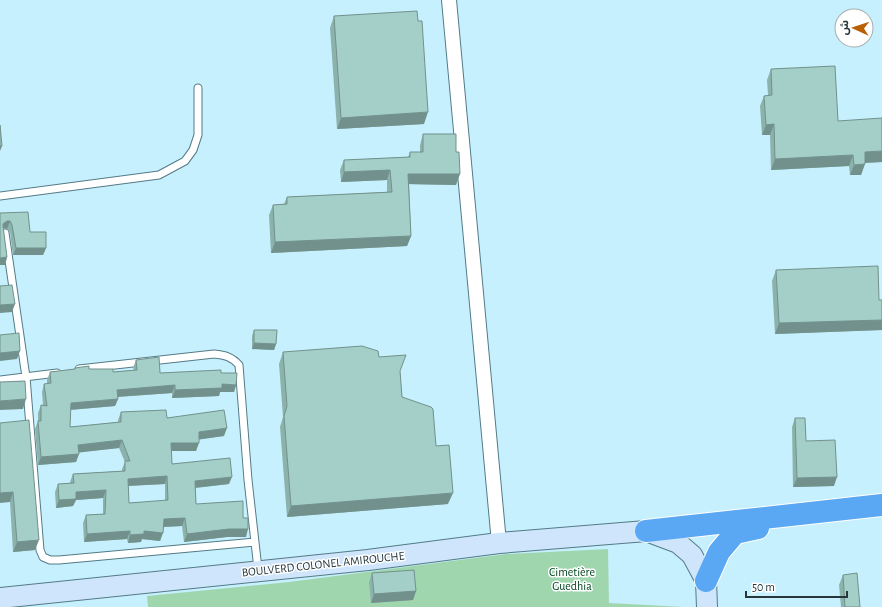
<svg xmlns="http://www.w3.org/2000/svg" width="882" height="607" viewBox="0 0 882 607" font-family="'Alegreya Sans','Noto Sans Arabic',sans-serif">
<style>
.green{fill:#a0d6ae}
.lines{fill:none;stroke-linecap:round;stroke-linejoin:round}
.lane-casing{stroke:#537b86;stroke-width:9}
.street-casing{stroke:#537b86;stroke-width:16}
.secondary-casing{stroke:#537b86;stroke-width:22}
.highway-casing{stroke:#fff;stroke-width:24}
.lane{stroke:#fff;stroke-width:7}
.street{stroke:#fff;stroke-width:14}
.secondary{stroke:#cee5fb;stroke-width:20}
.highway{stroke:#5aa7f3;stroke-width:22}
.wall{fill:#8cb2ac;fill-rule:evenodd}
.shaded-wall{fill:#72918c}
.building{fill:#a3cfc8;stroke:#72918c;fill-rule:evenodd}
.labels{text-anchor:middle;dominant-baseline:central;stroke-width:3;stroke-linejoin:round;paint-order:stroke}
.street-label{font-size:12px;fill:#26363b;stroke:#fff}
.park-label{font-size:12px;fill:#00431e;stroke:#fff}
</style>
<rect width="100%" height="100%" fill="#c6f0fd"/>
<path class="green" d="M608 549 609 603 684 607H148L147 596 289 582 506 554Z"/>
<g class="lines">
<g class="lane-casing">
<path id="lane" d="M0 196 159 175 185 161 193 150 198 135V88
M5 233 26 377 40 550 43 557 50 560H59L255 542
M79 369 214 354C225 355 232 357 239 365L248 480 258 569
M0 380 57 373"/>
</g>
<g class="street-casing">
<path id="street" d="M449 0 499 543"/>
</g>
<g class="secondary-casing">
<path id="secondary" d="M0 598 368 560 499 543 646 531 678 543 692 555 706 581 707 607"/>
</g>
<g class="highway-casing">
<path id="highway" d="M646 531 882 505
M706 581 719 552 735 533 758 528"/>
</g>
<use href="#lane" class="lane"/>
<use href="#street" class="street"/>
<use href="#secondary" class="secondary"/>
<use href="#highway" class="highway"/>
</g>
<path class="wall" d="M334 16 424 124 337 129 330 28Z
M771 69 838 121 882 162 865 163 861 175H850L849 166 771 170 770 135H762L760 106 764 96 768 95 767 80Z
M423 134 456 185 409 184 411 236 407 246 271 253 269 215 273 205 284 204 287 197 387 192V180L341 182 340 170 344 160 408 157 410 152H420V145Z
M0 213 30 232 46 248 43 255H13L10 232 7 229 4 228 3 229 7 257 5 265Z
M776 270 879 300H882V330L775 334 772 281Z
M254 330 276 344 274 350 252 349V336Z
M283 352 379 357 400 371 402 397 436 446 448 504 287 517 280 427 283 417 279 364Z
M136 360 160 373H221L236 385 234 392H220L219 396 172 398V393L118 397V399L115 406 70 410V427L118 422V420L121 412 167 418 224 436 199 439 196 451H171L172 464 229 484 196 488V504L243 518 246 537H227L184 542 182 526 164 527 160 541 142 539 141 542 128 543 127 539 84 542 83 523 86 515 103 514V498L76 500 73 506 56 508 55 492 58 484 70 483V482L73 474 122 471V469L125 462 119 448 79 452 76 462 38 465 35 429 38 421V413L41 405H43L42 392 44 384H47V380L50 372 74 369 75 368 113 372 134 370 133 368ZM165 484V501L129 503 128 486Z
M795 418 806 441 834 486 793 487 792 427Z
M0 423 35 550 13 552 10 502Z
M372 573 416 591 413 600 371 603 369 582Z
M843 575 860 607H841L839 585Z"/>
<path class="shaded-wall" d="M428 112 424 124 337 129 341 118Z
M774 124 770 135H762L766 125Z
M0 146H2L0 151Z
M882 151V162L861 163 865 152Z
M853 155 849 166 771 170 775 159Z
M865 164 861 175H850L854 165Z
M390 170 387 180 341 182 344 172Z
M408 174H460L456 185 404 184Z
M7 221H10L7 229 4 228 1 231 3 224Z
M411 236 407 246 271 253 275 242Z
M16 248H46L43 255H13Z
M7 257 5 265H0V258Z
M15 304 12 312 0 313V305Z
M882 320V330L775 334 779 323Z
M254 343 276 344 274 350 252 349Z
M20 351 17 359 0 361V353Z
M222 384 236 385 234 392H220L219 396 172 398 175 390Z
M175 385 172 393 114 397 117 390Z
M26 399 23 409 0 410V401Z
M118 399 115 406 68 410 71 403Z
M227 428 224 436 196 440 199 432Z
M122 440 119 448 75 453 78 445Z
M171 443H199L196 451H168Z
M79 454 76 462 38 465 41 457Z
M167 476 165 484 125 486 128 479Z
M232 477 229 484 192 488 195 481Z
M837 477 834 486 793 487 797 478Z
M106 490 103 498 76 500 73 506 56 508 59 500 76 492Z
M13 492 10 502 0 503V493Z
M453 493 448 504 287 517 291 506Z
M185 518 182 526 161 527 164 519Z
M229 529H248L246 537H227L184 542 187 534Z
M130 531 127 539 84 542 87 534Z
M144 531 163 533 160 541 142 539 141 542 128 543 130 535Z
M39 540 35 550 13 552 17 542Z
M416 591 413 600 371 603 374 594Z"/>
<path class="building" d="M417 11 418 21H422L428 112 341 118 334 16Z
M835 66 838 121 882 118V151L865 152V164L854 165 853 155 775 159 774 124 766 125 764 96 772 95 771 69Z
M0 125 2 146H0Z
M423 134H456V152H459L460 174H408L411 236 275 242 273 205 287 204V197L392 192 390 170 344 172V160L410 157V152H423Z
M28 212 30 232H46V248H16L12 225 10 221H7L3 224V226L7 257 0 258V213Z
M878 266 879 300H882V320L779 323 776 270Z
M12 285 15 304 0 305V286Z
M254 330H277L276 344 254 343Z
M19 333 20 351 0 353V335Z
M362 346 378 351 379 357 406 355 400 371 402 397 431 407 433 409 436 446 449 445 453 493 291 506 284 416 287 406 283 352Z
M159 357 160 373 221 370V373H237L236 385 222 384V388L175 390V385L117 390 118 399 71 403 70 427 121 422V412L166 410 167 418 224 410 227 428 199 432V443H171L172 464 230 458 232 477 195 481 196 504 243 501V518H248V529H229L187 534 185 518 164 519 163 533 144 531V534L130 535V531L87 534 86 515 105 514 106 490 76 492V499L59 500 58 484 74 483 73 474 125 471V461H130L122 440 78 445 79 454 41 457 38 421H41V405L47 406 44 384 51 383 50 372 75 369V368L89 366V369H113V372L137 370 136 360ZM167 476 168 500 129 503 128 479Z
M25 381 26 399 0 401V382Z
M795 418H805L806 441 835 440 837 477 797 478Z
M29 420 39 540 17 542 13 492 0 493V423Z
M414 570 416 591 374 594 372 573Z
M857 573 860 607H845L843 575Z"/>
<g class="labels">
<g class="street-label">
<text transform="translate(323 564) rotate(-6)">BOULVERD COLONEL AMIROUCHE</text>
</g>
<g class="park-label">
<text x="572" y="572">Cimetière<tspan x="572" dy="14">Guedhia</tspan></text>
</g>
</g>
<g transform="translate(854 28) rotate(273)"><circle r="19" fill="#ffffff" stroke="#a8afb1"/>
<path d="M0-3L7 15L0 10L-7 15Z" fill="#bb5f05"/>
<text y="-6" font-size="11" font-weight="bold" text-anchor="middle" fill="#26363b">ش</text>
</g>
<path d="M746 591v6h101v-6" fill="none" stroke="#26363b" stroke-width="2"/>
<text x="752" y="591" font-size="12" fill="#26363b" stroke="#ffffff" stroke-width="3" paint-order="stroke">50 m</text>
</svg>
